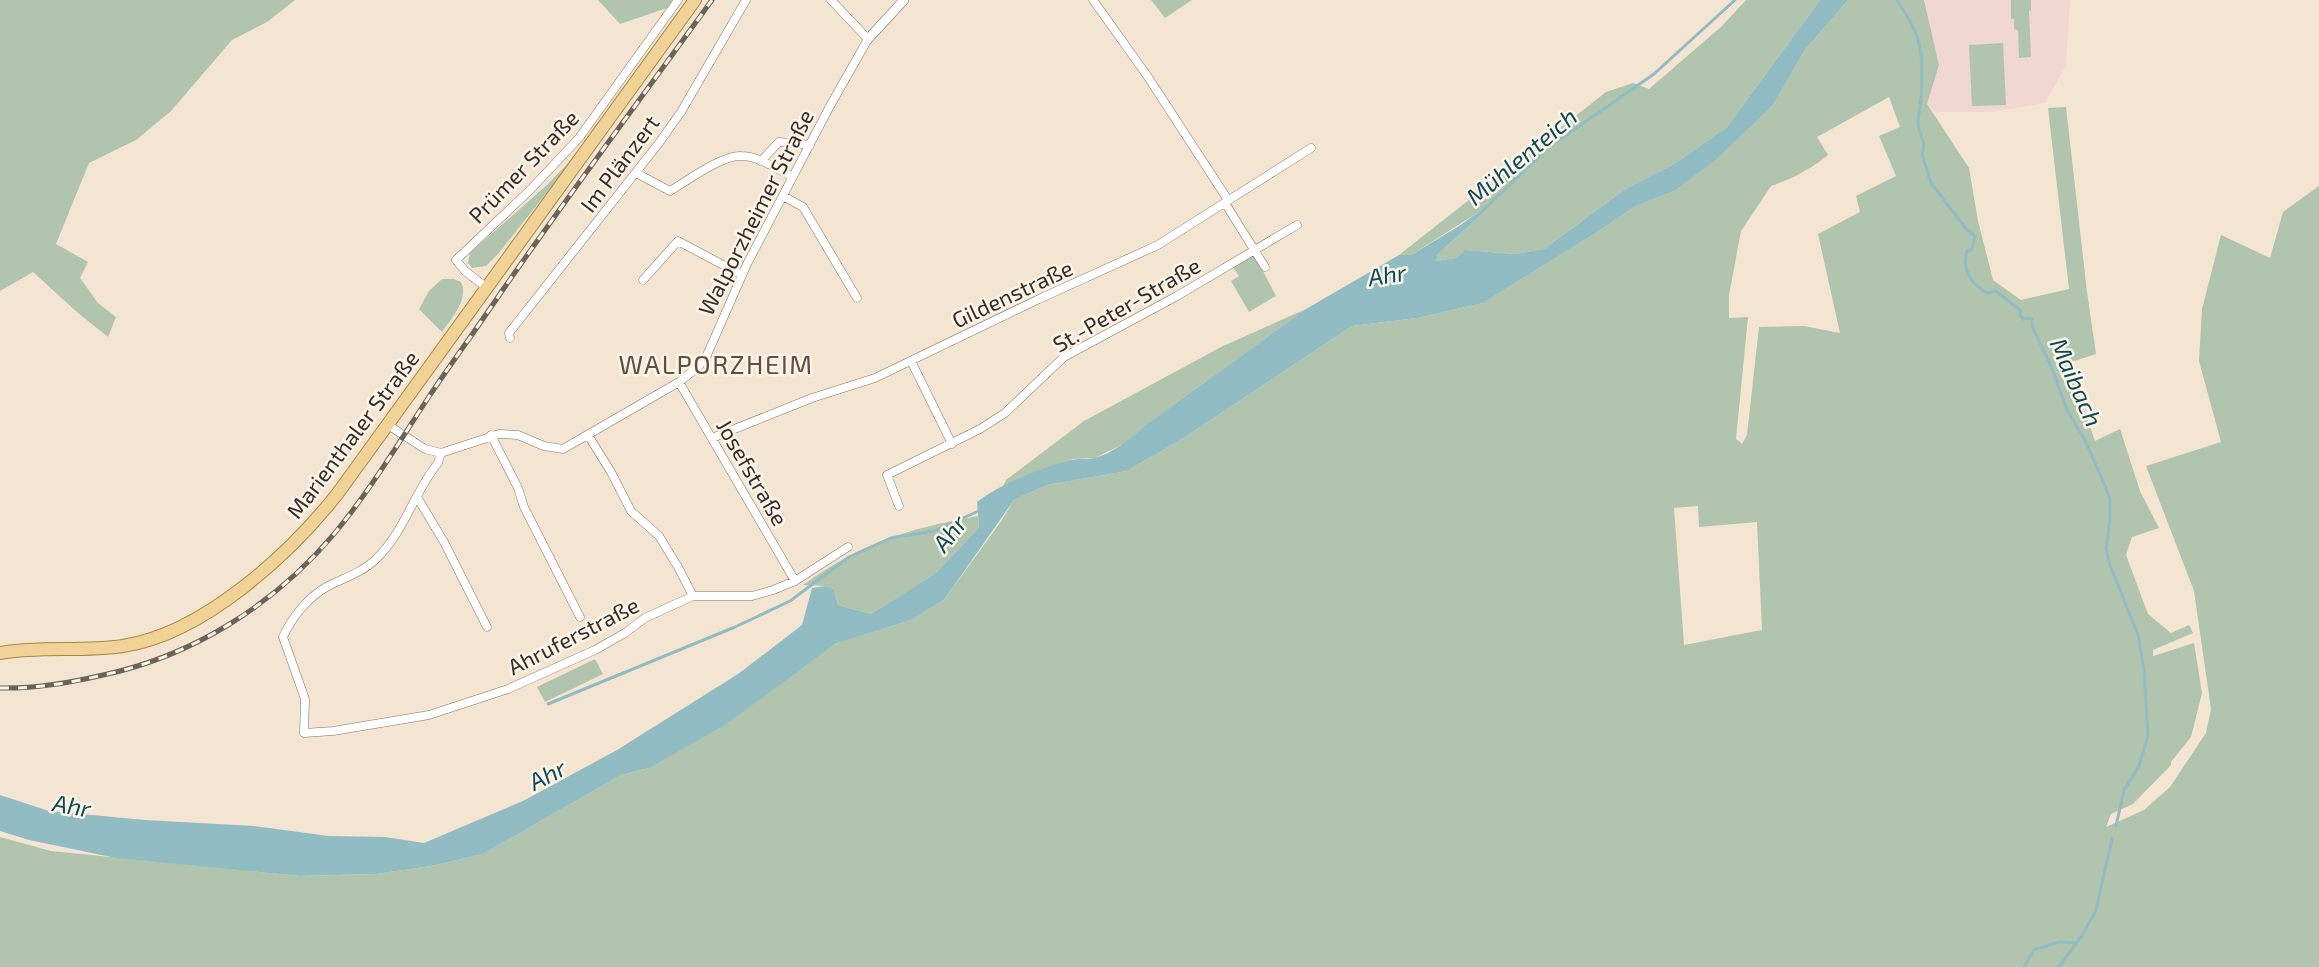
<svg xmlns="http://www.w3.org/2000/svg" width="2319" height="967" viewBox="0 0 2319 967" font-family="'Exo 2',sans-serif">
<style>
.education{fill:#f1d7d2}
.green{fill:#b0c4ae;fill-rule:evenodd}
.water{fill:#92bcc4}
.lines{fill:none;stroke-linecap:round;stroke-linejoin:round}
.stream{stroke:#92bcc4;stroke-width:3}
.minor-casing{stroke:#807363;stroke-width:9}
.tertiary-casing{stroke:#807363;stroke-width:10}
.primary-casing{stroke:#a88642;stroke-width:14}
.minor{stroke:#fff;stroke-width:8}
.tertiary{stroke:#fff;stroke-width:9}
.primary{stroke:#f1d397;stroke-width:12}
.rail-casing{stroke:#6a6358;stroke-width:5}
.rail{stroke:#fdf4e9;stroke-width:3;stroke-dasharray:9;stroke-linecap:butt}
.labels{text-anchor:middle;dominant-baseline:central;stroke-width:5;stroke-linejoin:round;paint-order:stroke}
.street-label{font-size:22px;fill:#322d26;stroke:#fdf4e9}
.water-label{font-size:24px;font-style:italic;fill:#0b4b54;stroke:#fdf4e9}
.quarter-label{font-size:26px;letter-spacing:1.5px;fill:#5d5041;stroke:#fdf4e9}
</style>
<rect width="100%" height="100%" fill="#f4e5d3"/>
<path class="education" d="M1924 0H2070L2066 66 2045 103 1992 112H1934L1927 104 1939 65Z"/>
<path class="green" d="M0 0H295L267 22 232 40 171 111 136 140 89 163 56 244 88 262 80 278 98 303 116 317 108 337 78 313 33 272 0 291Z
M598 0H674L670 7 620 24Z
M1151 0H1192L1165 18Z
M1746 0H1820L1727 127 1674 164 1624 190 1544 249 1516 254 1465 250 1455 258 1436 261 1438 254 1479 217 1477 213 1411 255H1399L1606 92 1633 83 1649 89 1722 26Z
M1848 0H1924L1939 65 1927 104 1969 168 1978 221 1993 280 2021 300 2069 289 2048 108 2066 107 2087 292 2096 354 2068 363 2095 441 2120 429 2140 491 2159 528 2132 537 2126 555 2148 614 2171 633 2189 625 2193 633 2153 650V656L2194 643 2202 693 2191 737 2171 762V765L2133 804 2111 814 2106 827 2144 810 2170 787 2206 733 2211 709 2194 591 2146 466 2221 442 2199 361 2202 309 2221 235 2270 258 2283 212 2319 186V967H0V837L51 851 300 876 376 874 431 866 483 854 621 775 649 768 798 670 835 644 911 620 944 600 1002 520 1014 500 1047 485 1127 471 1182 439 1352 326 1417 318 1483 303 1596 233 1634 207 1674 191 1773 105 1805 50ZM1889 97 1900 127 1879 136 1896 176 1856 196 1860 212 1818 234 1840 333 1804 326 1759 327 1747 435 1742 444 1736 439 1748 317 1729 318V295L1741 231 1771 186C1792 179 1811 169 1828 155L1817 137ZM1698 506 1699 527 1757 522 1762 630 1684 645 1674 508Z
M2011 0H2031V10L2029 11 2031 57 2019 58 2018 30 2014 29V19H2011Z
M2003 43 2006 105 1972 106 1969 45Z
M578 153 499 253 486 266 472 268 468 263 470 253 548 184Z
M1254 254 1276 296 1249 312 1231 281 1239 276 1233 267Z
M442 279H454L461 282C469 300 452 317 442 332L419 309 429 291Z
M1306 309 1144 426 1127 442 1095 458 1073 459 1003 486 1006 480 1084 421 1223 346Z
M978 516 979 527 936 573 871 614 838 605 834 589 825 586 803 585C863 542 907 529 978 516Z
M595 659 603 674 545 702 537 687Z"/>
<path class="water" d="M1820 0H1848L1805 50 1773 105 1714 161 1674 191 1634 207 1596 233 1483 303 1417 318 1352 326 1182 439 1127 471 1047 485 1014 500 944 600 911 620 835 644 725 725 649 768 621 775 483 854 431 866 376 874 300 876 116 858 29 840 0 831V795L49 811 145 820 254 826 329 836 385 837 424 843 523 801 617 750 738 674 802 625 812 588 825 586 834 589 838 605 871 614 936 573 979 527 977 502C1003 482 1039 469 1071 460 1078 458 1086 460 1094 458 1112 454 1130 439 1144 426L1306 309 1399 255H1411L1459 226 1477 213 1479 217 1438 254 1436 261 1455 258 1465 250 1516 254 1544 249 1624 190 1674 164 1727 127Z"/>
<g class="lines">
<path class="stream" d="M1897 0C1922 37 1924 52 1921 96 1921 104 1918 115 1918 123 1919 135 1927 143 1922 154L1931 183 1967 230 1975 236 1972 249 1967 251C1961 271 1972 284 1987 293L1996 291 2021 311 2020 315 2023 319 2030 318 2032 320V326L2052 368 2067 410 2086 442 2110 498V518L2106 549 2110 565 2138 635 2144 670 2148 736 2139 766 2124 790 2116 826
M1476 217 1549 147 1654 74 1735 0
M548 704 735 627 790 601 849 557 891 538 934 531 981 510
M2024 967 2034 950 2059 942 2076 943
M2059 967 2083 934 2096 910 2112 839"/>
<g class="minor-casing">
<path id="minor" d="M1093 0 1148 77 1228 200
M761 161 779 142 810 145
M636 173 670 191C687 181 722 155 741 156 759 156 777 169 793 177
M783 196 803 207 857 298
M1225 203 1265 267
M643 280 678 241 742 275
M487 288 465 271 456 260 529 191 579 138 678 0
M510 338 509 333 659 143 681 112 746 0
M911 361 952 444
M679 382 795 581
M388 425 425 449 441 453 499 434 518 435 544 446 563 449 679 382 698 367 707 355 747 264 830 106 868 39 831 0
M491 435 518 488 524 507 580 617
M588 435 611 472 631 511 659 536 678 567 693 596
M712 438 812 398 875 378 1039 299 1158 245 1311 148
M441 453 438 463C414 492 404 533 376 559 363 572 344 578 328 586 308 597 292 617 283 637L305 699 304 733 333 731 429 715 508 689 595 650 625 633 645 618 693 596H752L773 590 795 581 848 547
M417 497 444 542 487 627
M899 506 887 475 980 429 1005 413 1064 357 1177 296 1297 225"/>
</g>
<g class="tertiary-casing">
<path id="tertiary" d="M868 39 904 0"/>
</g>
<g class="primary-casing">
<path id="primary" d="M0 653C42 646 82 652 123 646 203 634 290 554 338 493L695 0"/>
</g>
<use href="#minor" class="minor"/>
<use href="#tertiary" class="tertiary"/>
<use href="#primary" class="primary"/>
<g class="rail-casing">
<path id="rail" d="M0 688C35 689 69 683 103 675 193 656 274 605 334 534 369 492 398 444 428 398 452 362 478 327 502 291 570 193 642 97 712 0"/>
</g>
<use href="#rail" class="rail"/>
</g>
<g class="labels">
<g class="street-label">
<text transform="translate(619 163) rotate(-53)">Im Plänzert</text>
<text transform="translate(523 166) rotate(-46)">Prümer Straße</text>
<text transform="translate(755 212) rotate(-63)">Walporzheimer Straße</text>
<text transform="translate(1012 293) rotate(-25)">Gildenstraße</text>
<text transform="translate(1126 304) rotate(-30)">St.-Peter-Straße</text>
<text transform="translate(352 434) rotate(-53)">Marienthaler Straße</text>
<text transform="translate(753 472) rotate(60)">Josefstraße</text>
<text transform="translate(573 635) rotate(-27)">Ahruferstraße</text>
</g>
<g class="water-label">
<text transform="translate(1521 156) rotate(-40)">Mühlenteich</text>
<text transform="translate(1387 274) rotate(-9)">Ahr</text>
<text transform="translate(2077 382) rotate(66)">Maibach</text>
<text transform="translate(949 533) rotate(-52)">Ahr</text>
<text transform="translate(547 774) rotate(-27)">Ahr</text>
<text transform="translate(72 805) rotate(10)">Ahr</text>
</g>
<g class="quarter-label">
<text x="716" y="363">WALPORZHEIM</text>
</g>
</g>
</svg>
